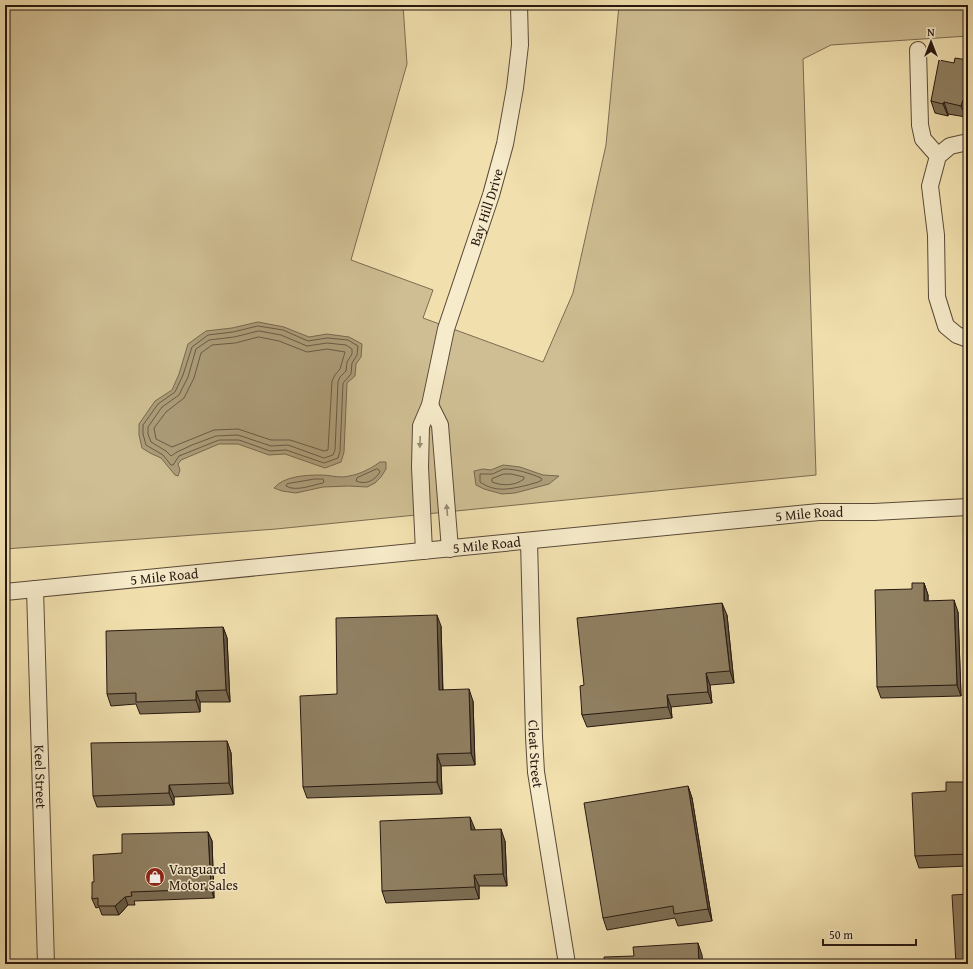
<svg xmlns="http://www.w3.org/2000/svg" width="973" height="969" viewBox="0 0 973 969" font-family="'Gentium Book Plus',serif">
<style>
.green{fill:#cfbe93;stroke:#7b6b52}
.water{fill:#ac9c78;stroke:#77674e}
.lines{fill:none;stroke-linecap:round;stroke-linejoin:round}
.shore{stroke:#6a5a44;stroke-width:1}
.minor-casing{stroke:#5a4a38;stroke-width:18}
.minor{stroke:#f6ebca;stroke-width:16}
.wall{fill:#7c6e54;stroke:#271810}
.shaded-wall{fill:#655a45;stroke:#271810}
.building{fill:#908062;stroke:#271810}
.oneway{fill:#998c76}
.labels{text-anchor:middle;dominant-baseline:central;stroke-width:3;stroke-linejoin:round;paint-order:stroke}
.street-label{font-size:14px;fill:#271810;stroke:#f6ebca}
.poi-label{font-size:14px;fill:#271810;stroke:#f6ebca;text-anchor:start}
</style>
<rect width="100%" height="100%" fill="#f1e0ae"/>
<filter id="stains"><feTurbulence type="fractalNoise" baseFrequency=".005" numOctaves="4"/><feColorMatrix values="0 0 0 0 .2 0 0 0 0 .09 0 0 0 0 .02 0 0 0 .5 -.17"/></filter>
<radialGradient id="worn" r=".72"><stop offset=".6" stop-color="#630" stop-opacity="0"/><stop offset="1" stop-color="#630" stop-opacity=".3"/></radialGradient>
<path class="green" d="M5 5H403L407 64 351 260 433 290 423 318 543 362 573 293 606 145 619 5H968V36L831 45 803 59 816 475 276 529 5 549Z"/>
<path class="water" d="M258 322 284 327 309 337 327 334 349 337 362 344 361 357 356 364 355 376 347 383 344 452 341 462 325 468 285 454 269 455 238 444H219L181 460 178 464 180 470 178 476 175 475 161 458 150 453 142 448 139 435V424L155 401 172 390 179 374 188 344 206 331 232 328Z
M380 462H386V469L381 477 375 483 367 487 349 486 323 487 296 493 282 491 274 488C284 476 306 475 321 475 328 475 335 477 342 477 356 476 369 470 380 462Z
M503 465 520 467 543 475 559 476 549 484 515 493 502 494 484 489 476 485 474 471 483 469 491 470Z"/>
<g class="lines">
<path class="shore" d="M258 326 283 330 308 341 327 338 348 340 358 346 357 355 352 363 351 374 343 383 340 451 338 458 324 463 286 450 270 451 239 440H219L179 456 173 465H171L163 455 146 445 143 434V425L158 404 175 392 183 375 192 347 208 335 233 332Z
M259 331 281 335 307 346 327 343 346 345 352 349V354L347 362 346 371 340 377 338 382 335 450 333 455 324 458 288 445 271 446 238 435 216 436 192 445 177 452 171 456 166 451 151 442 148 434V427L162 407 179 395 188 377 196 349 209 340 234 337Z
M259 337 279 341 307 352 327 349 345 352 340 369 335 375 332 381 328 450 324 451 290 440H271L238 429 214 430 172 447 156 439 154 428 166 412 184 398 194 378 201 353 212 345 235 343Z
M377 469 379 470 380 472C374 481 366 485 356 481L357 478Z
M504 469C517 469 529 473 541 478L542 480C538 483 533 483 528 485 510 489 496 493 480 482V474H492Z
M504 474H511L524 477V479C515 486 502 486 492 482V479Z
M315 479H323L324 482 323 483C312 485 296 492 286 486L287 484Z"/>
<g class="minor-casing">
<g id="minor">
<path d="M918 50 920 125 923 139 938 156"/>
<path d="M968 142 950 146 938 156 930 186 936 235 937 297 946 326 957 335 968 339"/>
<path d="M430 405 440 425 450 549"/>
<path id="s1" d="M529 541 534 737 536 772 567 964"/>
<path id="s2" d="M424 551 420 467 421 426 430 405 446 329 491 195 505 144 515 88 520 45 519 5"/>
<path id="s3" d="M35 589 46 964"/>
<path id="s4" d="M5 592 819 512H874L968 507"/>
</g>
</g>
<use href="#minor" class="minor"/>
</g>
<path class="wall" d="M968 60V112L967 111 966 117 948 114V116L935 113 931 101 954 63Z
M924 583 928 595V601L958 612 961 696 881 698 877 687 912 589Z
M727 615 734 683 710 685 712 703 671 707 672 718 587 727 582 715 584 685Z
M441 626 443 690 473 701 475 765 441 766 442 794 307 798 303 787 337 694Z
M223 627 227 638 230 702H200V712L140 714 136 704 111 706 107 694Z
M227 741 231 753 233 794 174 797V805L97 807 93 796Z
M968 782V866L919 868 915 856 946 791Z
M688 786 692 798 712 921 678 926 675 918 607 930 603 918Z
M208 832 212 841 214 898 134 901 135 905H128L119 915H102L99 907 96 908 92 899 94 882 122 853Z
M505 841 507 886H479V899L386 903 382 891Z
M968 894V964H957L956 963Z"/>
<path class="shaded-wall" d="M963 100 967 111 966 117 961 106Z
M944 102 948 114V116L943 104Z
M924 583 928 595V612L924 601Z
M954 600 958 612 961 696 957 685Z
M722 603 727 615 734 683 730 671Z
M437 615 441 626 443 702 439 690Z
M223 627 227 638 230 702 226 690Z
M706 673 710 685 712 703 708 692Z
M469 689 473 701 475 765 471 753Z
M196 691 200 702V712L196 700Z
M667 695 671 707 672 718 668 707Z
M227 741 231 753 233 794 229 783Z
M437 754 441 766 442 794 437 782Z
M169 785 174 797V805L169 793Z
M688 786 692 798 712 921 708 909Z
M470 817 475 829V841L471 830Z
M501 829 505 841 507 886 503 874Z
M208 832 212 841 214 898 211 889Z
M474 875 479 886V899L475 887Z
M125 897 128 905 119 915 115 906Z
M698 943 702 955 703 964H699Z"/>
<path class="building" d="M955 58 968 60V101L963 100 961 106 944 102 943 104 931 101 939 60 954 63Z
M912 583H924V601L954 600 957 685 877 687 875 590 912 589Z
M722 603 730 671 706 673 708 692 667 695 668 707 582 715 580 686 584 685 577 618Z
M437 615 439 690 469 689 471 753 437 754V782L303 787 300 696 337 694 336 618Z
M223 627 226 690 196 691V700L136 702V693L107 694 106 631Z
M227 741 229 783 169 785V793L93 796 91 743Z
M946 782H968V854L915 856 912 793 946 791Z
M688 786 708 909 674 914 673 906 603 918 584 803Z
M470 817 471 830 501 829 503 874 474 875 475 887 382 891 380 821Z
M208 832 211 889 131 892 132 896 125 897 115 906H98V898L92 899V882H94L93 855 122 853V834Z
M968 894V963H956L952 895Z
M698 943 699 964H605L604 957 634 956 633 947Z"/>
<defs><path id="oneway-solid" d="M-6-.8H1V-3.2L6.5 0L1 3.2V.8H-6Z"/></defs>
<g class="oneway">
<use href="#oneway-solid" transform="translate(420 442) rotate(92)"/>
<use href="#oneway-solid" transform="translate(447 510) rotate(-95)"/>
</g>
<defs>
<g id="shop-disc" transform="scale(1)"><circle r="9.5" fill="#8f2418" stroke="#f6ebca"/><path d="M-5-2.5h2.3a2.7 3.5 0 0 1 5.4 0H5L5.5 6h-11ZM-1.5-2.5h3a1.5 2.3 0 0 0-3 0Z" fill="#fff"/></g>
</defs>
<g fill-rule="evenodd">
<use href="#shop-disc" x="155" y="877"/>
</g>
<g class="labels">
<g class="street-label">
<text stroke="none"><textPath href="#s2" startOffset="354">Bay Hill Drive</textPath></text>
<text stroke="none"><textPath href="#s4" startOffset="808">5 Mile Road</textPath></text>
<text stroke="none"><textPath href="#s4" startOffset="484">5 Mile Road</textPath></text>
<text stroke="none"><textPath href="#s4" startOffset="160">5 Mile Road</textPath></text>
<text stroke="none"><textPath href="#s1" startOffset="213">Cleat Street</textPath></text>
<text stroke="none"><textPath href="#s3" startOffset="188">Keel Street</textPath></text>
</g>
<g class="poi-label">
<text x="169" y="869">Vanguard<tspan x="169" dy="16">Motor Sales</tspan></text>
</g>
</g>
<rect width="973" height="969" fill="none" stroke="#f1e0ae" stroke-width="20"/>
<rect x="6" y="6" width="961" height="957" fill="none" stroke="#271810" stroke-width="2"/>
<rect x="10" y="10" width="953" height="949" fill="none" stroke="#271810"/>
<g transform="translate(931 42)" stroke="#f6ebca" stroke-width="3" paint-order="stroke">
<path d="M0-3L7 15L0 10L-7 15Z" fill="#271810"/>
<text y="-6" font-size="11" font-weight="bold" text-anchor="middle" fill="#271810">N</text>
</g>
<path d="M823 939v6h93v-6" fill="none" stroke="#271810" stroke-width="2"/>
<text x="829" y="939" font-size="12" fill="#271810" stroke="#f6ebca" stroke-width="3" paint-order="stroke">50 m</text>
<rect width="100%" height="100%" filter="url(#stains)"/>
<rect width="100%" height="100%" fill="url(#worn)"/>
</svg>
